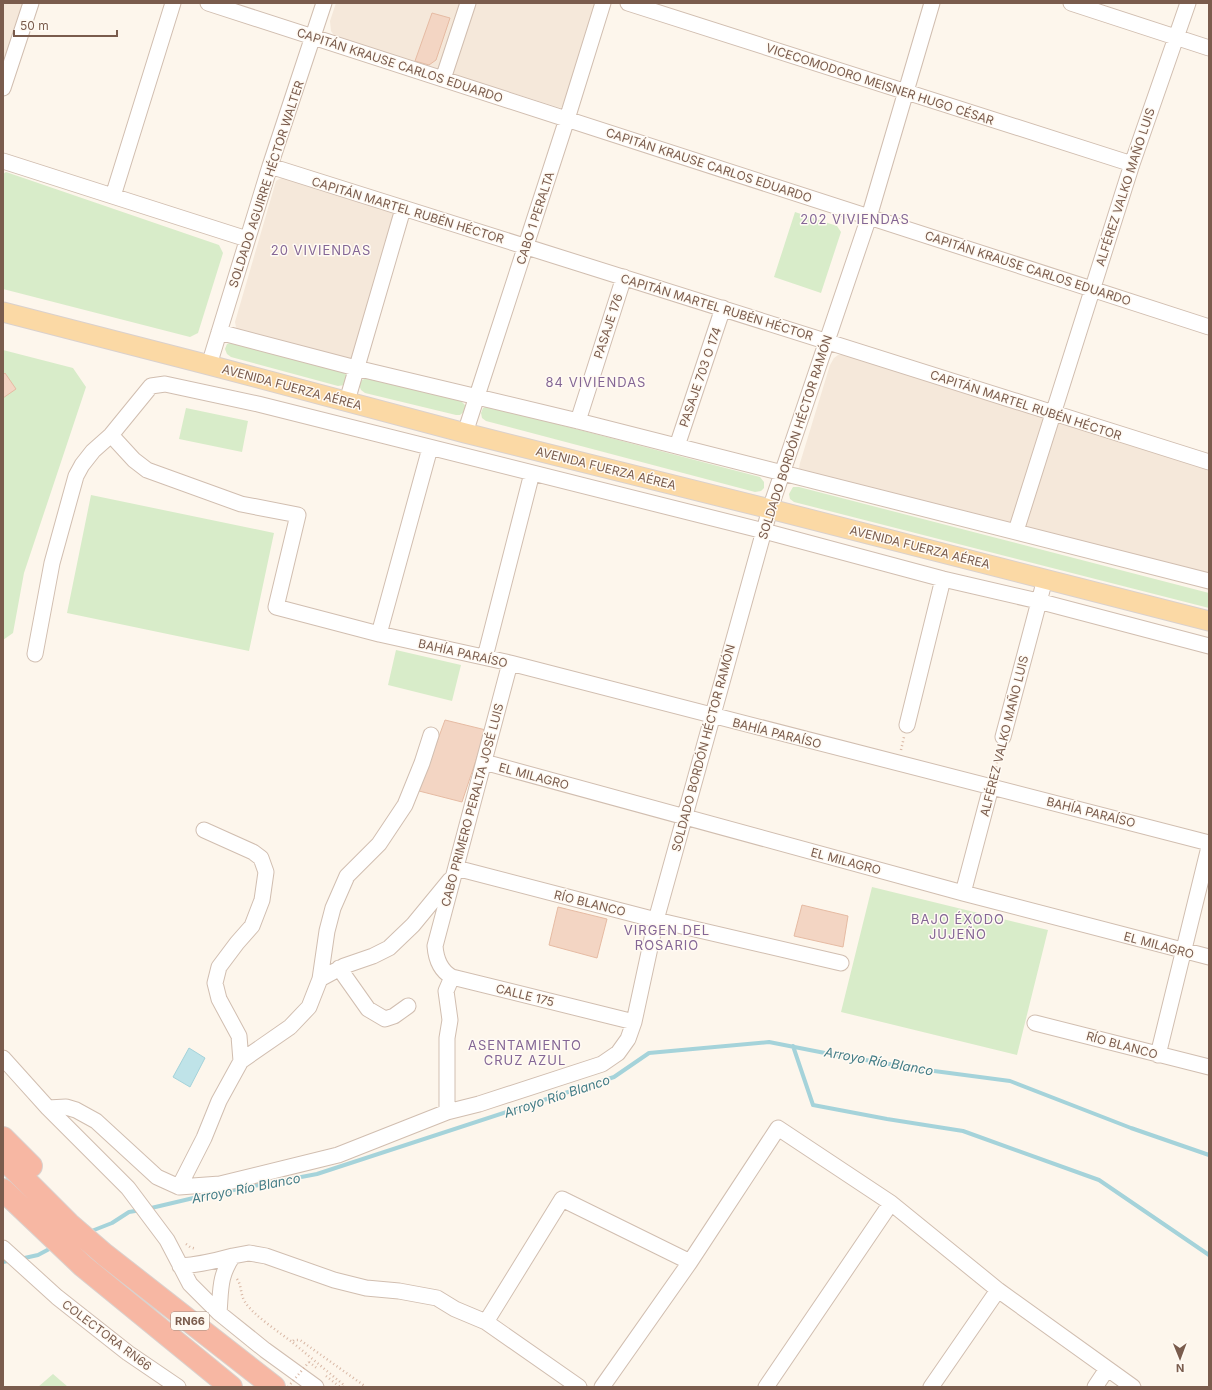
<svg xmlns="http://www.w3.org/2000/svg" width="1212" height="1390" viewBox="0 0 1212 1390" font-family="Inter,sans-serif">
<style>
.residential{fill:#f5e8da}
.green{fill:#d8ecc9}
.water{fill:#bfe3e8;stroke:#a5d3da}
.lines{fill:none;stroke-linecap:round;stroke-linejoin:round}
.stream{stroke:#a5d3da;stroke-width:4}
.building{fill:#f3d5c3;stroke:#e6bba3}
.minor-casing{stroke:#d1beb0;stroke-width:17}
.major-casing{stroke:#dad1cd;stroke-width:21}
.highway-casing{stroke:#dad1cd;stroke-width:24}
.path{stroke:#d9b8a5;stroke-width:2.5;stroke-dasharray:1 3;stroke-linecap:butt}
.minor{stroke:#fff;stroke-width:15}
.major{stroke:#fbd9a5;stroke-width:19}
.highway{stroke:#f7b7a3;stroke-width:22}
.path-bridge{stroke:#d9b8a5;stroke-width:2.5;stroke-dasharray:1 3;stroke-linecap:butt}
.labels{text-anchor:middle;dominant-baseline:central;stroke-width:3;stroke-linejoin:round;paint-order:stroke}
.shield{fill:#fffaf3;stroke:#a28b7f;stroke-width:1}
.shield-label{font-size:11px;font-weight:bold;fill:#7a5c4d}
.street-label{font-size:12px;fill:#7a5c4d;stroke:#fffaf3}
.neighbourhood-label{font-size:13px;letter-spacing:1px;fill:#846695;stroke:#fffaf3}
.water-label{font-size:13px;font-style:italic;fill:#437c86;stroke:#fffaf3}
</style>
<rect width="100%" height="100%" fill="#fdf6ec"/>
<path class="residential" d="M3 3H24L3 67Z
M336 3H597L566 101 561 108 336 38 331 31 330 21Z
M283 177 395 213 351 362 239 332 236 327 235 322 276 181Z
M845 354 1209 470V577L802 473 799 468 800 463 830 365 834 358 838 355Z"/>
<path class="green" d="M6 172 219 245 223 253 198 333 190 337 3 289V174Z
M795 212 837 226 841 232 821 293 774 277Z
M230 343 343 372 348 376 345 385 338 386 231 357 227 354 225 349 227 344Z
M3 350 73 368 86 387 24 573 13 633 3 640Z
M367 378 461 401 465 405V411L460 415H456L365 393 361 390 359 385 362 380Z
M488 406 760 477 764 482V488L761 491 755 492 486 421 482 418 481 413 483 408Z
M186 408 248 421 242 452 179 439Z
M793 487H799L1209 593V608L794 502 790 499 789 494Z
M91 495 274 533 249 651 67 613Z
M396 650 461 665 452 701 388 685Z
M872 887 1048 930 1017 1055 841 1012Z
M53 1374 68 1387H38Z"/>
<path class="water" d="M189 1048 205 1058 190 1087 173 1077Z"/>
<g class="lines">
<path class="stream" d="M793 1046 813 1105 887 1119 963 1131 1099 1180 1209 1255
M147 1209 202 1196 317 1174 614 1077 649 1053 769 1042 830 1054 919 1069 1010 1081 1131 1128 1209 1155
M89 1232 112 1223 129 1212 141 1210
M20 1259 38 1255 53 1247
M3 1262 12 1260"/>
</g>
<path class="building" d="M432 13 450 18 436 60 429 65 415 61Z
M5 373 16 389 3 398V375Z
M445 720 486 730 462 802 419 791Z
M802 905 848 916 843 947 794 936Z
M558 907 607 919 597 958 549 945Z"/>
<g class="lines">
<g class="minor-casing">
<path id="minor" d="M208 3 1209 327
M628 3 1132 164
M1071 3 1209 48
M443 79 468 3
M3 88 31 3
M3 161 247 239
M270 166 1209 462
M113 196 173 3
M219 332 356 368 578 421 1209 581
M209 365 270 166 324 3
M347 401 403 209
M578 421 624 277
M465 433 567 119 603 3
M111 435 134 460 147 470 241 504 298 515 276 607 379 634 510 663 1209 843
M677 446 723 308
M1016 531 1132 164 1188 3
M379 634 430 448
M35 654 52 563 76 476 82 465 93 451 111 435 151 386 165 384 258 404 764 531 943 579 1038 601 1209 646
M485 657 532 473
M510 663 435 946C436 959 441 971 452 977L634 1022
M907 725 943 579
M1003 737 1045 579
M484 762 963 893 1209 957
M204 830 253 852 261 858 266 872 262 900 252 926 237 943 219 967 215 983 219 999 239 1036 241 1061
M456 868 656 920 841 963
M963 893 991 787
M339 968 368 1009 385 1019 394 1016 408 1006
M320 979 344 966 373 956 389 948 413 925 450 880
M1035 1023 1209 1067
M1158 1055 1209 847
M3 1058 48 1108 128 1188 167 1240 190 1284 219 1313 265 1350 316 1387
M48 1108 66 1107 76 1110 96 1121 157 1177 179 1187 220 1184 338 1155 447 1112 479 1104 602 1064 618 1053 628 1039 634 1022 656 920 770 509 869 217 932 3
M447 1112V1038L450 1020 446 991 452 977
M179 1187 204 1138 219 1101 241 1061 290 1027 309 1007 320 979 327 931 333 908 347 876 379 844 405 805 422 763 431 735
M3 1248 57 1297 128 1353 178 1387
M180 1266C199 1265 215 1261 233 1256
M219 1313C221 1290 219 1276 233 1256L249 1253 266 1256 334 1280 366 1288 399 1291 437 1298 455 1309 486 1322 579 1387
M486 1322 562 1199 690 1262
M602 1387 690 1262 778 1128 891 1203 998 1290 1133 1387
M766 1387 891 1203
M931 1387 998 1290
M1095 1387 1107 1369"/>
</g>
<g class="major-casing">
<path id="major" d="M3 312 209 365 465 433 770 509 1209 621"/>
</g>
<g class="highway-casing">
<path id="highway" d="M3 1138 31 1166
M3 1158 69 1224 105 1255 274 1387
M3 1190 83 1266 231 1387"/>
</g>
<path class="path" d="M901 750 904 737
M994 775 1000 750
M186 1244 190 1247 196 1249
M237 1279C242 1286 240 1294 245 1302 253 1315 279 1332 292 1342
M309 1362 318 1369
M326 1376 340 1387
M344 1387 345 1386 292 1342 294 1340H300L366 1387"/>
<use href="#minor" class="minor"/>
<use href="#major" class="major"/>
<use href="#highway" class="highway"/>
<path class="path-bridge" d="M288 1387 309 1362"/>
</g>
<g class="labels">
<rect class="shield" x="171" y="1312" width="38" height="18" rx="3"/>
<g class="shield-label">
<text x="190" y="1321">RN66</text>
</g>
<g class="street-label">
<text transform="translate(400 65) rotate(18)">CAPITÁN KRAUSE CARLOS EDUARDO</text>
<text transform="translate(880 84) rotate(18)">VICECOMODORO MEISNER HUGO CÉSAR</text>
<text transform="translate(709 165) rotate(18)">CAPITÁN KRAUSE CARLOS EDUARDO</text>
<text transform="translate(266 184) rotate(-72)">SOLDADO AGUIRRE HÉCTOR WALTER</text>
<text transform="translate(1125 187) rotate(-72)">ALFÉREZ VALKO MAÑO LUIS</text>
<text transform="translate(408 210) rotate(17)">CAPITÁN MARTEL RUBÉN HÉCTOR</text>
<text transform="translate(535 218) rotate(-72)">CABO 1 PERALTA</text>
<text transform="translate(1028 268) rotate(18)">CAPITÁN KRAUSE CARLOS EDUARDO</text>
<text transform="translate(717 307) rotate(17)">CAPITÁN MARTEL RUBÉN HÉCTOR</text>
<text transform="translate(608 326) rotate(-72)">PASAJE 176</text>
<text transform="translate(700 377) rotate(-71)">PASAJE 703 O 174</text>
<text transform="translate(292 387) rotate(15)">AVENIDA FUERZA AÉREA</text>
<text transform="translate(1026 405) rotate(18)">CAPITÁN MARTEL RUBÉN HÉCTOR</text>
<text transform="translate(795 437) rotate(-72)">SOLDADO BORDÓN HÉCTOR RAMÓN</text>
<text transform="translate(606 468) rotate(14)">AVENIDA FUERZA AÉREA</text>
<text transform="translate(920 547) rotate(14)">AVENIDA FUERZA AÉREA</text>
<text transform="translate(463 653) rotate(13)">BAHÍA PARAÍSO</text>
<text transform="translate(777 733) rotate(14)">BAHÍA PARAÍSO</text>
<text transform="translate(1004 736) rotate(-76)">ALFÉREZ VALKO MAÑO LUIS</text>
<text transform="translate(703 748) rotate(-75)">SOLDADO BORDÓN HÉCTOR RAMÓN</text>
<text transform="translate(534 776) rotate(15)">EL MILAGRO</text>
<text transform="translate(472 805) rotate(-75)">CABO PRIMERO PERALTA JOSÉ LUIS</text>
<text transform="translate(1091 812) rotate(14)">BAHÍA PARAÍSO</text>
<text transform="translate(846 861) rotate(15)">EL MILAGRO</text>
<text transform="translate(590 903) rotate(14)">RÍO BLANCO</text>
<text transform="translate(1159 945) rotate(15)">EL MILAGRO</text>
<text transform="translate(525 995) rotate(14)">CALLE 175</text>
<text transform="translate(1122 1045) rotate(15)">RÍO BLANCO</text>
<text transform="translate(107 1335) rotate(37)">COLECTORA RN66</text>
</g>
<g class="neighbourhood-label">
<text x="855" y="219">202 VIVIENDAS</text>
<text x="321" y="250">20 VIVIENDAS</text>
<text x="596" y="382">84 VIVIENDAS</text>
<text x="958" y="919">BAJO ÉXODO<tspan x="958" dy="15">JUJEÑO</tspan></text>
<text x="667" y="930">VIRGEN DEL<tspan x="667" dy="15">ROSARIO</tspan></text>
<text x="525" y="1045">ASENTAMIENTO<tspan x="525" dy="15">CRUZ AZUL</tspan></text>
</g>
<g class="water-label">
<text transform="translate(879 1061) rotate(10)">Arroyo Río Blanco</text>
<text transform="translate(557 1096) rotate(-18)">Arroyo Río Blanco</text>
<text transform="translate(246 1188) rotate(-11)">Arroyo Río Blanco</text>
</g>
</g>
<rect width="1212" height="1390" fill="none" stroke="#7a5c4d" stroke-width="8"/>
<g transform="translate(1180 1358) rotate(179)" stroke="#fffaf3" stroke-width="3" paint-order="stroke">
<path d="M0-3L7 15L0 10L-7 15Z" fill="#7a5c4d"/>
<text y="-6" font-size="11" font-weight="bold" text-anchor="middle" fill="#7a5c4d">N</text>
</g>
<path d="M14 30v6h103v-6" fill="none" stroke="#7a5c4d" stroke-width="2"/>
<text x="20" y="30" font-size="12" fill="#7a5c4d" stroke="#fffaf3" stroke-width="3" paint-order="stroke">50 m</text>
</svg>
